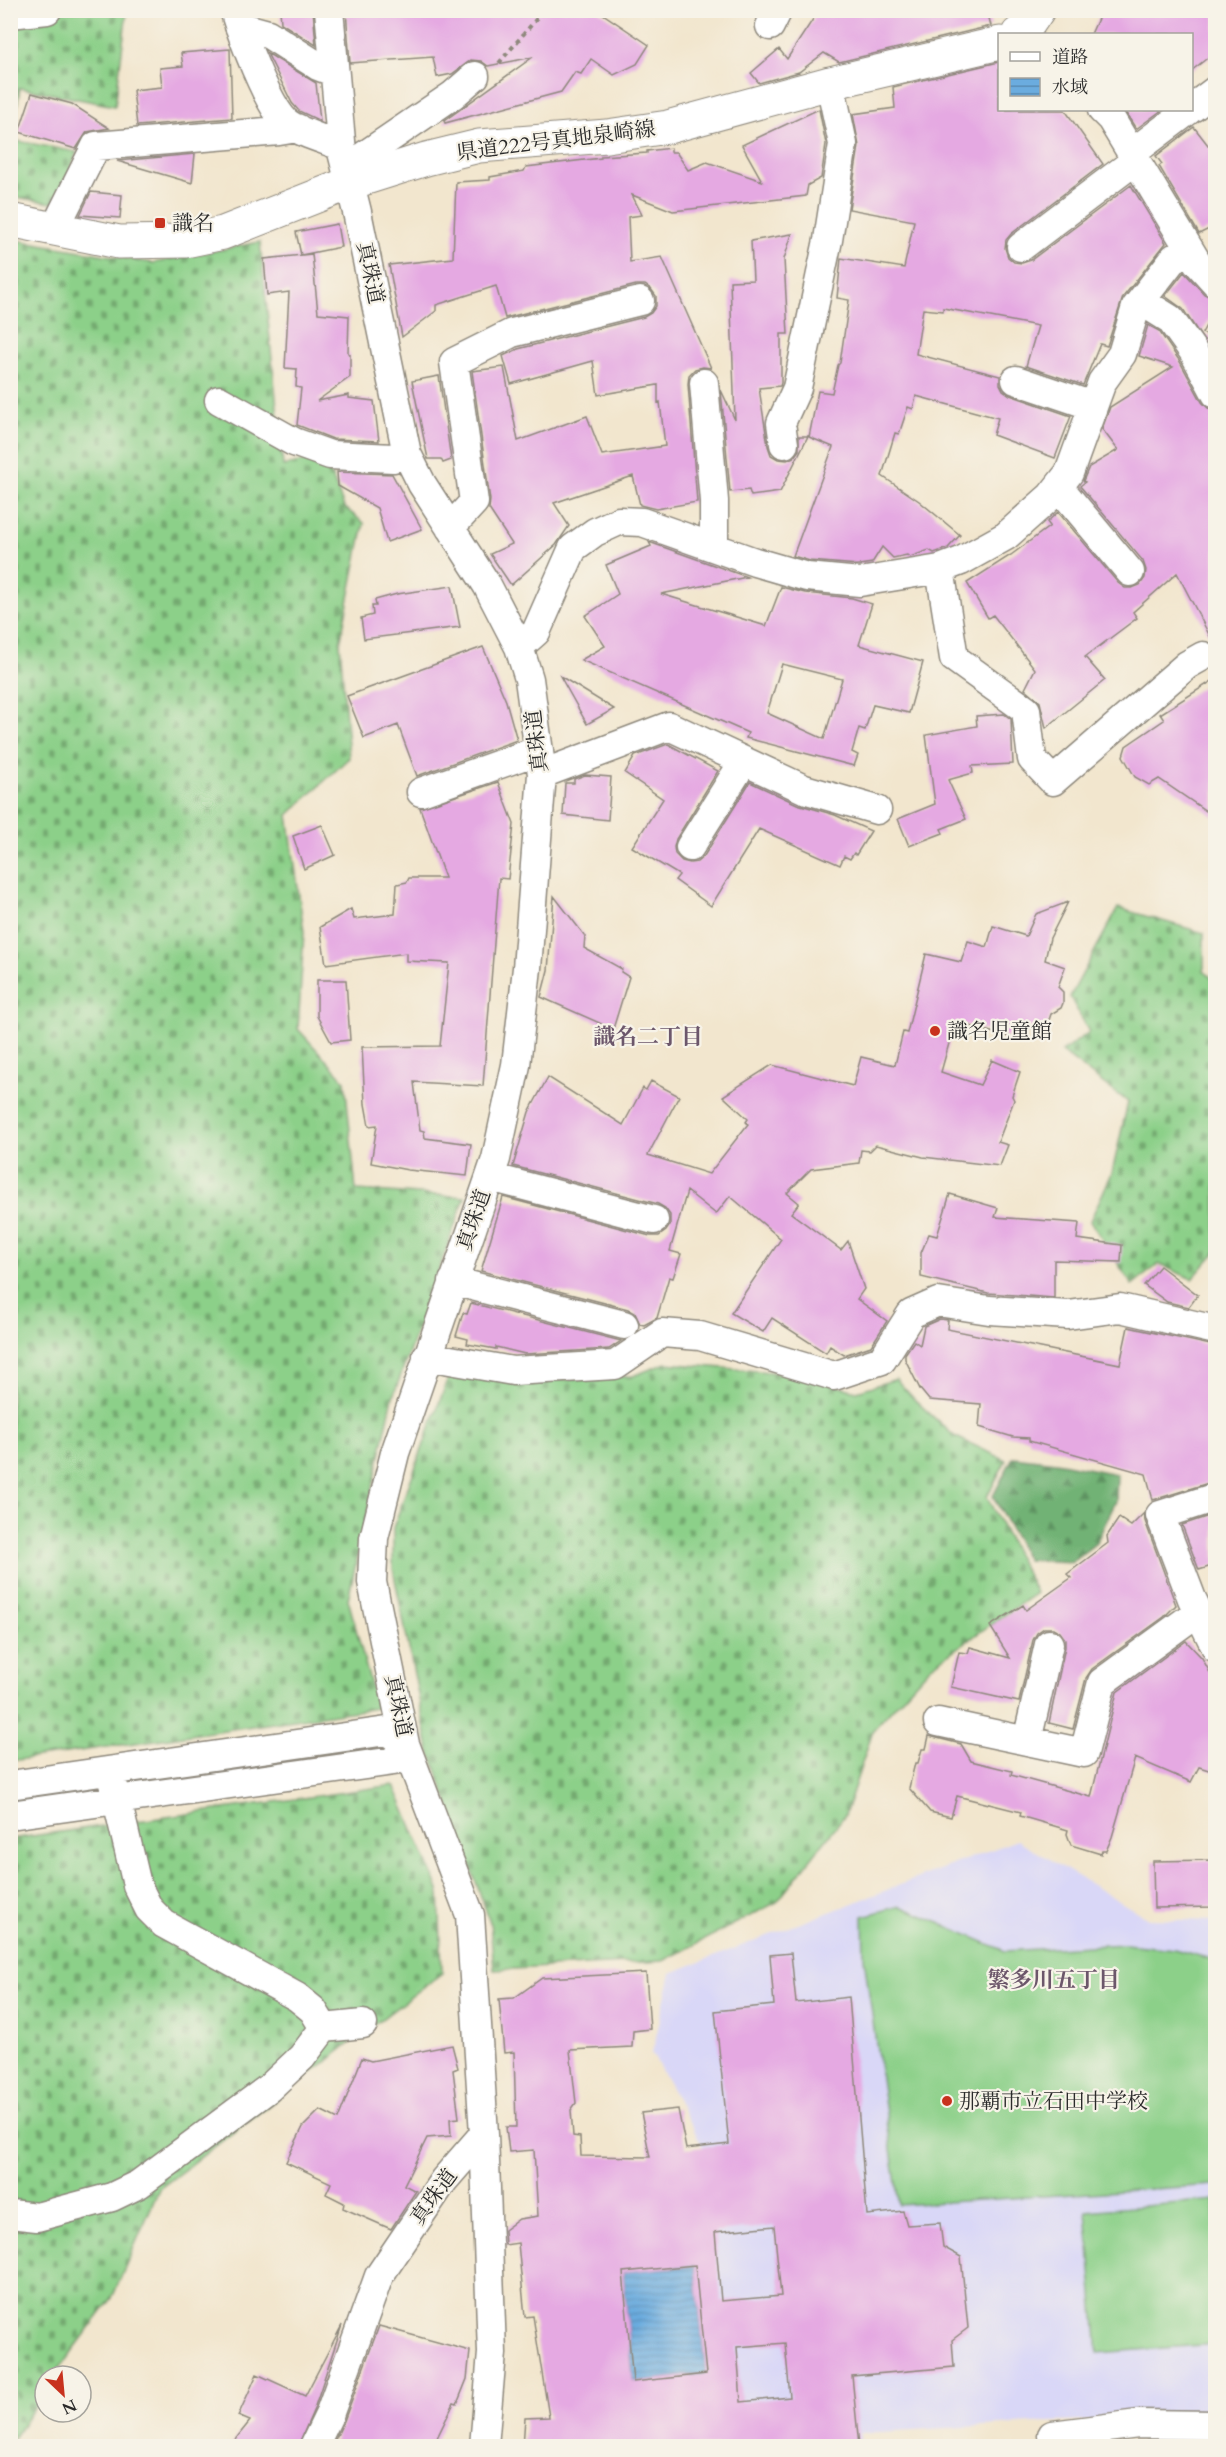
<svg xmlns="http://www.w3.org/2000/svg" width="1226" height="2457" viewBox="0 0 1226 2457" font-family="Cardo,'Noto Serif JP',serif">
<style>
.built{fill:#d9d7f7}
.grass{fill:#8cd089;stroke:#5c7e5a;stroke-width:1.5}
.forest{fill:url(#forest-firs);stroke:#4e6e50;stroke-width:1.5}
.cemetery{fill:url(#cemetery-stones);stroke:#5c7e5a;stroke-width:1.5}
.water{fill:url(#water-rules);stroke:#4b6c85;stroke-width:1.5}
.building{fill:#e5a9e2;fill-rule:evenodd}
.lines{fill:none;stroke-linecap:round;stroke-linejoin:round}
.minor-casing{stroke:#8e887c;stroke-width:31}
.major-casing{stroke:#8e887c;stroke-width:35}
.path{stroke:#8e887c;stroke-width:4;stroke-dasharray:4.5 4.5;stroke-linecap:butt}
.minor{stroke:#fff;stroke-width:28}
.major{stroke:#fff;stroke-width:33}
.poi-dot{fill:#c8321e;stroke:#f7f3e8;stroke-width:2}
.labels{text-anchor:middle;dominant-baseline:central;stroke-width:4.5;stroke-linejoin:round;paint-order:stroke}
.street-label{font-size:21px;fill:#2b2b2b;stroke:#f7f3e8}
.poi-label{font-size:21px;fill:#2b2b2b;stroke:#f7f3e8;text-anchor:start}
.neighbourhood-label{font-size:22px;font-weight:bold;fill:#6c576b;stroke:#f7f3e8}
</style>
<defs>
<pattern id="forest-firs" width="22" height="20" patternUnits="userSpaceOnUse" patternTransform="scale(1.5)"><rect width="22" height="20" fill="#71b275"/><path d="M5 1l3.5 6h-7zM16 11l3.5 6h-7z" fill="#5d9160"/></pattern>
<pattern id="cemetery-stones" width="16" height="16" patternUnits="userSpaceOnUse" patternTransform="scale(1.5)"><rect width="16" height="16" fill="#8cd089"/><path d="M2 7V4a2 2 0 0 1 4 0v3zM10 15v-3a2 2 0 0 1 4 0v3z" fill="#73a970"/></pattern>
<pattern id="water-rules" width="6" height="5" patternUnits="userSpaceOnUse" patternTransform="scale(1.5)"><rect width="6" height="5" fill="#6bacdf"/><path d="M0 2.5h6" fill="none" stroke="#588cb5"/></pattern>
</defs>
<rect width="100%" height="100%" fill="#f7f3e8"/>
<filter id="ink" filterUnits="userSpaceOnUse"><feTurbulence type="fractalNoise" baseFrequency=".0167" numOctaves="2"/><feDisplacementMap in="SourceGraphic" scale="12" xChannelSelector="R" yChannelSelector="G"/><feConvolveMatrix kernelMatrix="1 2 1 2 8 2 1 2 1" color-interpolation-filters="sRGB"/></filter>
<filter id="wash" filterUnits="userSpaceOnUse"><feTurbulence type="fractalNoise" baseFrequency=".008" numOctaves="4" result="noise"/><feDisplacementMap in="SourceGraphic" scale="24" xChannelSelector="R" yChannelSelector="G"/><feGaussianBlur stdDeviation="1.35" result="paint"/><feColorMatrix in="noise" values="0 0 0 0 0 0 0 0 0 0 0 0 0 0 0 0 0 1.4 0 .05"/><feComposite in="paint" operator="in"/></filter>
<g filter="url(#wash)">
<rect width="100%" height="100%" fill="#f2e6ce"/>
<path class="built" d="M1017 1840 1149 1919 1215 1921V2418L1051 2422 860 2433 861 2446H596L600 2407 580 2249 726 2231 707 2184 704 2149 652 2053 671 1973Z"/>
<path class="grass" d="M900 1906 1005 1951 1125 1944 1174 1949 1215 1960V2185L899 2205 864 1958 863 1916Z
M1215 2200V2344L1098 2353 1086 2211Z"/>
<path class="forest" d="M1013 1457 1056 1462 1117 1474 1116 1501 1096 1543 1072 1562 1027 1560 993 1496Z"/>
<path class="cemetery" d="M10 11H127L115 106 20 88 12 140 77 152 57 204 11 196Z
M10 239 153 263 260 242 283 466 324 456 344 507 364 523 340 643 349 758 288 815 304 932 298 1029 345 1081 356 1190 465 1197 393 1397 348 1599 377 1708 11 1761Z
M1118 908 1204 933V971L1216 982V1252L1192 1279 1159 1264 1132 1285 1090 1221 1112 1173 1128 1102 1062 1052 1089 1032 1070 997Z
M666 1363 781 1373 857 1391 896 1379 914 1399 954 1436 1006 1460 987 1497 1036 1593 930 1667 873 1730 845 1815 777 1902 663 1961 494 1970 490 1922 429 1749 393 1569V1528L449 1376 526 1382 633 1376Z
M394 1785 439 1890 442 1973 159 2189 112 2298 54 2376H45V2390L11 2443V1839Z"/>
<path class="water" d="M695 2265 706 2374 633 2382 623 2272Z"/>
<g id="blocks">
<path class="building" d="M280 10H313L316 45 281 23Z
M346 10H597L649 45 637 64 614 75 591 59 581 74 575 72 561 92 445 123 444 121 533 57 488 66 481 61 471 60 452 74 437 77 433 57 350 63Z
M819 10H987L991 26 839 62 824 53 799 72 759 83 751 73 779 49 787 59Z
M1102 10H1215V52L1191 71V34H1091Z
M230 49 232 118 137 126 133 90 162 87 160 68 183 66 181 53Z
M267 53 316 83 320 121 299 111 292 103Z
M999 62V110H1065L1103 164 1011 234 1006 240 1005 248 1008 257 1014 262 1022 263 1031 260 1131 185 1166 243 1123 297 1107 346 1100 344 1083 385 1026 366 1038 326 943 308V311L923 309 916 354 1000 376V384L1003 390 1010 395 1071 416 1055 458 993 435 998 418 916 396 913 409 908 407 899 434 895 433 882 476 919 501 960 535 948 548 934 553 929 550 910 557 907 555 893 558 882 547 872 563 859 565 810 561 793 556 833 447 809 437 818 391 832 393 838 365 840 363 849 300 837 298 841 258 904 268 914 221 849 209 859 146 853 114 895 108 893 87Z
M32 93 72 104 109 128 87 132 76 149 19 132Z
M819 109 826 144 821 178 808 185 806 196 673 211 632 195 642 215 628 217 630 262 662 257 711 368 703 367 695 369 689 375 688 384 697 502 656 509 640 505 633 476 554 503 569 526 556 545 511 585 490 554 512 544 489 509 490 500 472 371 504 367 518 441 587 416 602 455 665 446 660 402 658 403V385L598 395 593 361 511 384 503 356 518 349 644 317 651 313 656 306V296L651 289 645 285H636L505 318 496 286 436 305V311L402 337 389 265 453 258 456 182 490 180V177L524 171 526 167 601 158V156L647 153V151L671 148V152H676L688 170 707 162 762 181 742 145Z
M1124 110H1162L1136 129Z
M1194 127 1215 154V226L1199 234 1159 166 1162 164 1156 156Z
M195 154 192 183 117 161Z
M91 192 122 195 120 218 80 215Z
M337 224 341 247 301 255 296 232Z
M792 234 784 259 788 334H781V383L780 386 759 388 768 446 771 455 778 459 787 460 794 457 799 450V436H808L780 492 751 496 749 490 730 492 721 390 735 420 730 281 753 280 751 241Z
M312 254 318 313 349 316 348 353 350 354V377L317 401 349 395V398L374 401 379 441 333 439 297 425 301 388 296 387 297 369 285 368 289 292 267 295 264 259Z
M1184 272 1204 294 1215 299V309L1202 333 1215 338V358L1183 309 1165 296Z
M1148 325 1159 331 1179 360 1202 402 1208 408 1215 410V646L1177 573 1133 612 1137 618 1085 657 1105 680 1046 728 1040 702 1025 689 1035 669 993 615 988 618 967 583 1011 555 1050 526 1047 522 1058 512 1118 583 1125 588H1132L1140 585 1145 578 1146 570 1143 561 1080 486 1085 482 1083 481 1089 467 1118 450 1102 429 1110 407 1173 367 1139 356Z
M439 376 451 460 443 463 441 459H428L412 381Z
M337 472 392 474 422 529 387 542 377 508 338 486Z
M649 542 747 577 661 594 766 626 781 587 805 593 852 598 872 604 859 645 923 662 909 713 873 705 865 730 859 728 852 752 858 755 854 766 746 738 748 733 581 660 605 646 585 616 618 594 606 565 651 546ZM782 664 842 679 824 739 767 713Z
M452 586 460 627 364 639 361 618 373 615 372 606H376L375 600 397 594Z
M483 647 506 701 517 740 417 776 398 725 364 738 347 696Z
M560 676 614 709 587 724Z
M1215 679V817L1159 779 1149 785 1135 777 1123 756 1126 746 1164 720 1160 714Z
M1004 714 1011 719 1013 764 972 766 973 773 948 780 966 819 941 829 943 833 909 846 898 819 935 804 926 735 977 726 976 716Z
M668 744 718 771 676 839 674 847 675 854 682 861 690 863 697 862 704 856 750 782 797 804 835 815 871 831 856 855 854 853 850 859 844 856 840 865 759 829 711 906 675 880 679 875 632 847 663 799 625 773 635 756Z
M585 775 611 777 608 820 563 815 565 783H574V779Z
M498 782 514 824 508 879 499 878 483 1086 414 1082 420 1130 424 1131 425 1138 471 1144 467 1176 408 1170 371 1163 377 1125 369 1126 365 1104 362 1047 440 1046 449 963 406 961V953L326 964 320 927 351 909 354 919 395 914 397 884 407 882 409 878H445L420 808Z
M322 825 335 855 304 869 293 836Z
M554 896 585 936 584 948 622 969 621 972 629 977 613 1029 541 997 548 970Z
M1068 902 1050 938 1045 960 1065 967 1058 987 1063 992V1003L1061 1008 1051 1014 1045 1032 1026 1026 1020 1040 955 1022 941 1072 980 1085 992 1060 1020 1072 1012 1096 1014 1100 998 1142 1008 1145 1000 1166 923 1157 876 1145 870 1151 861 1150 859 1163 811 1169 787 1193 799 1203 791 1213 841 1250 848 1241 864 1289 857 1299 887 1321 871 1346 844 1355 830 1346 826 1353 772 1318 763 1332 731 1313 781 1239 730 1196 716 1214 687 1191 670 1251 681 1254 673 1278 669 1277 657 1318 644 1325 640 1324 635 1313 628 1309 481 1271 503 1197 650 1236H659L666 1231 670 1225V1215L665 1208 658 1204 513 1166 529 1112 548 1077 623 1125 643 1088 646 1090 651 1081 679 1096 648 1155 709 1174 748 1124 746 1122 748 1119 723 1096 772 1065 853 1086 861 1057 895 1065 903 1032 907 1033 926 954 961 962 968 941 987 947 993 926 1026 936 1036 914Z
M317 980H346L350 1040 331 1042 317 1016Z
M950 1194 998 1208 995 1217 1079 1223 1077 1239 1122 1245 1121 1262 1054 1260V1298L988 1293 921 1277V1253L929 1234 937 1236Z
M1160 1266 1198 1295 1189 1307 1167 1302 1144 1285Z
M471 1303 621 1341 609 1349 525 1354 496 1347V1349L467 1344 468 1339 456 1336 463 1313 467 1314Z
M940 1319 948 1320 947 1329 1120 1364 1128 1327 1215 1346V1481L1153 1500 1146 1474 1029 1441V1438L1013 1437 979 1427 981 1404 929 1400 920 1389 905 1359V1354L914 1341 920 1345 924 1326Z
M1144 1513 1145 1521 1176 1605 1164 1617 1092 1669 1086 1678 1073 1729 1049 1723 1065 1647V1639L1060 1632 1053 1628H1044L1037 1633 1033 1640 1019 1702 951 1687 959 1652 968 1653 970 1647 1010 1658 990 1626 1023 1605 1026 1610 1071 1578 1067 1574 1108 1543 1107 1536 1119 1518 1131 1526Z
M1215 1514V1565L1199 1570 1182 1525Z
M1186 1641 1202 1658 1215 1682V1772L1199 1767 1191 1782 1135 1758 1112 1837 1106 1851H1102L1101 1854 1071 1845 1067 1834 1068 1830 1020 1816 1021 1812 957 1796 951 1817 930 1812 909 1788 915 1763H918L922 1749H926L929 1736 961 1744 971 1761 1012 1771 1011 1775 1091 1797 1117 1692Z
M1215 1860V1907L1154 1908 1153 1861Z
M791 1953 796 2003 849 1997 867 2215 903 2211 907 2225 940 2223 943 2247 961 2257 968 2328 952 2340 954 2367 852 2376 859 2446H523L525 2418 549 2417 533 2316 525 2317 518 2243 505 2245 504 2230 519 2219 538 2216 534 2150 509 2152 506 2127H516L514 2052 504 2053 499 1999 514 1998 542 1978 646 1973 650 2029 633 2031 632 2047 570 2050 576 2103 571 2110 573 2136 580 2137 581 2156 650 2157 641 2113 678 2109 686 2149 729 2144 715 2011 774 2005 770 1955ZM774 2226 781 2296 721 2301 715 2232ZM695 2265 706 2374 633 2382 623 2272ZM785 2343 790 2397 741 2402 737 2347Z
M452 2045 458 2068 453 2070 459 2118 450 2119 451 2136 427 2138 404 2185 416 2191 391 2229 343 2208 344 2203 326 2194 331 2183 286 2162 303 2127 320 2110 338 2119 362 2058 371 2061Z
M342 2325 314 2409 298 2446H230L250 2421 238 2416 257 2374 305 2396Z
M379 2326 470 2351 467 2379 457 2404 454 2403 433 2446H332L344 2421Z"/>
</g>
</g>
<g filter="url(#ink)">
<use href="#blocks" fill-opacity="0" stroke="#8e887c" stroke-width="1.5"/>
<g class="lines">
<g class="minor-casing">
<path id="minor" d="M234 10C242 36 267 103 285 121 297 132 326 140 341 146
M329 10 342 152 357 212 407 454 422 484 487 585 519 647 529 679 542 774 527 968 516 1065 496 1159 395 1453 374 1538 372 1582 405 1744 470 1915 484 2134 490 2297 492 2353 484 2446
M10 14 47 10
M239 26 268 34 318 66 333 72
M770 26 778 10
M1192 108 1216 90
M1102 110 1111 119 1197 262 1216 283
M1132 153 1189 110
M350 183 365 155 453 95 475 76
M57 230 61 216 96 146 279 131 297 128
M1021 247 1136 160
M1141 301 1170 319 1193 351 1216 394
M1016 380 1093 406
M704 383 714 501V547
M219 400 294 442 330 455 393 458 407 454
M784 444 781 423 797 388 828 240 843 144 830 83
M1059 487 1130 572
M450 528 474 502 454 362 512 333 640 301
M940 569 954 658 1026 710 1032 759 1053 781 1187 665 1203 656
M519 647 536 632 573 548 595 532 619 521 642 522 755 562 807 577 860 582 940 569 961 561 1006 536 1051 496 1069 473 1102 382 1122 354 1136 307 1174 258 1189 249
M542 774 669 726 804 789 877 810
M421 792 539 750
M690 847 744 761
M490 1177 654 1220
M453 1281 624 1325
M427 1356 513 1371 615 1365 662 1333 700 1336 834 1376 882 1360 911 1314 938 1302 989 1310 1068 1315 1120 1308 1216 1330
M1216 1497 1160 1515 1192 1599 1216 1648
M938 1722 1084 1753 1102 1682 1198 1612
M1027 1741 1049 1644
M113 1783 137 1885 149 1909 164 1924 297 1997 313 2010 324 2028
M10 1785 387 1731 405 1744
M10 1815 394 1761 405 1744
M10 2214 37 2217 112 2197 139 2184 269 2088 302 2057 324 2028 363 2024
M1052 2435 1138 2424 1216 2425
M314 2446 329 2415 379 2276 444 2180 484 2134"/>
</g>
<g class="major-casing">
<path id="major" d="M1018 34 1025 29 1038 10
M10 220 119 242 185 241 223 233 350 183 426 159 479 146 607 136 668 127 830 83 1000 43"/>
</g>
<path class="path" d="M499 63 544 10"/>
<use href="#minor" class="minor"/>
<use href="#major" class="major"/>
</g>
</g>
<g class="poi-dot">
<rect x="154" y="217" width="12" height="12" rx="3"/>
<circle cx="935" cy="1031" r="6"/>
<circle cx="947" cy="2101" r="6"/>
</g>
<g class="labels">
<g class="street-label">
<text transform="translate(556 141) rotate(-7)">県道222号真地泉崎線</text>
<text transform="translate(370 273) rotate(78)">真珠道</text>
<text transform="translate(537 741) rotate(-97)">真珠道</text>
<text transform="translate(474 1220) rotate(-71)">真珠道</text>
<text transform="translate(398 1706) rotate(78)">真珠道</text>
<text transform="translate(434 2197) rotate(-54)">真珠道</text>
</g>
<g class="poi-label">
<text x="172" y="223">識名</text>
<text x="947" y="1031">識名児童館</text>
<text x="959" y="2101">那覇市立石田中学校</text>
</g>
<g class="neighbourhood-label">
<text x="648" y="1037">識名二丁目</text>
<text x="1054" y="1980">繁多川五丁目</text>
</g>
</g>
<rect width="1226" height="2457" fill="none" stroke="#f7f3e8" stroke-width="36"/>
<rect x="998" y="33" width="195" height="78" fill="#f7f3e8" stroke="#a5a39c" stroke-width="1.5"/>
<rect x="1010" y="52" width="30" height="9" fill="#ffffff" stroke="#a5a39c" stroke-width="1.5"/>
<text x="1052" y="63" font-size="18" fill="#2b2b2b">道路</text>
<rect x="1010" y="78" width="30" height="18" fill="url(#water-rules)" stroke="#a5a39c" stroke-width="1.5"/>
<text x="1052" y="93" font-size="18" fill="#2b2b2b">水域</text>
<g transform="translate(63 2394) rotate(154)"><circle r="28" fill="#f7f3e8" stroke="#a5a39c" stroke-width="1.5"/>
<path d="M0-4.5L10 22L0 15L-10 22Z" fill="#c8321e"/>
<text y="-9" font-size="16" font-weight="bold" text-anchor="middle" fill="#2b2b2b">N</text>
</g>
</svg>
